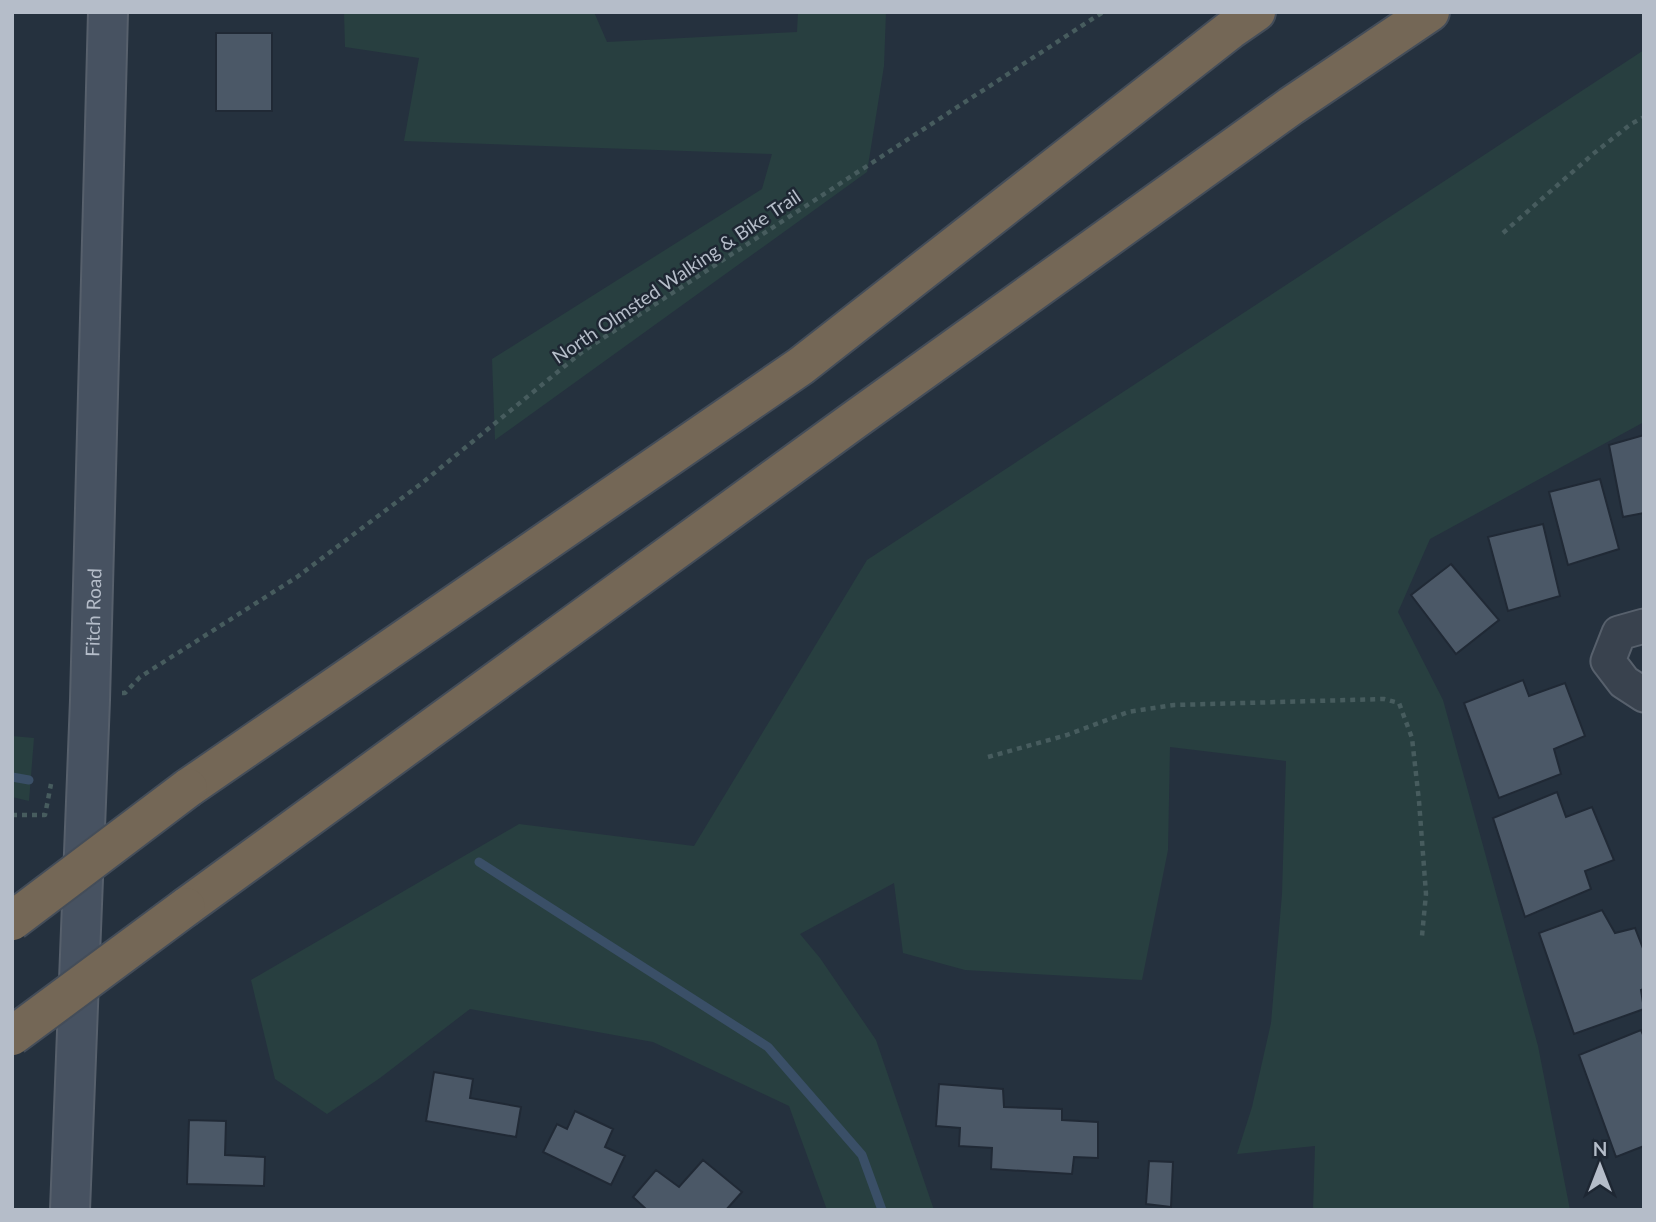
<svg xmlns="http://www.w3.org/2000/svg" width="1656" height="1222" viewBox="0 0 1656 1222" font-family="Lato,sans-serif">
<style>
.green{fill:#283f40}
.lines{fill:none;stroke-linecap:round;stroke-linejoin:round}
.stream{stroke:#3a4f67;stroke-width:9}
.building{fill:#4b5867;stroke:#202935;stroke-width:2}
.street-casing{stroke:#57606c;stroke-width:37}
.secondary-casing{stroke:#57606c;stroke-width:42}
.highway-casing{stroke:#444d59;stroke-width:42}
.path{stroke:#475c5e;stroke-width:4.5;stroke-dasharray:5 5;stroke-linecap:butt}
.street{stroke:#39424e;stroke-width:33}
.secondary{stroke:#475261;stroke-width:38}
.highway{stroke:#746756;stroke-width:38}
.highway-bridge-casing{stroke:#444d59;stroke-width:42;stroke-linecap:butt}
.highway-bridge{stroke:#746756;stroke-width:38}
.labels{text-anchor:middle;dominant-baseline:central;stroke-width:5;stroke-linejoin:round;paint-order:stroke}
.street-label{font-size:19px;fill:#b5bdc9;stroke:#1e2733}
</style>
<rect width="100%" height="100%" fill="#25313e"/>
<path class="green" d="M344 12H594L607 42 797 32 798 12H886L884 66 867 172 495 440 492 359 762 189 772 154 404 141 419 58 345 47Z
M1644 50V422L1430 539 1398 612 1443 700 1538 1046 1570 1210H1313L1315 1146 1237 1154 1252 1107 1271 1023 1282 894 1286 761 1170 747 1168 850 1142 980 965 970 903 953 894 883 800 934 820 958 876 1040 934 1210H827L789 1106 653 1042 470 1009 380 1078 327 1114 275 1079 251 980 519 824 694 846 867 560Z
M12 736 34 738 29 801 12 797Z"/>
<g class="lines">
<path class="stream" d="M12 777 29 780
M479 862 768 1047 862 1155 882 1210"/>
</g>
<path class="building" d="M216 33H272V111H216Z
M1644 435V513L1623 517 1609 445Z
M1600 479 1619 549 1568 565 1549 492Z
M1543 524 1560 596 1508 611 1488 537Z
M1451 564 1499 620 1456 654 1411 595Z
M1523 680 1529 696 1565 683 1585 736 1554 749 1561 774 1499 798 1464 703Z
M1557 792 1566 817 1592 807 1614 860 1585 871 1591 889 1525 917 1493 818Z
M1602 910 1615 933 1635 928 1644 951V989L1641 990 1644 1009 1574 1034 1539 933Z
M1641 1030 1644 1037V1146L1616 1157 1579 1055Z
M434 1072 473 1079 470 1098 521 1107 516 1137 426 1121Z
M939 1084 1003 1089 1004 1107 1062 1109V1120L1098 1122V1158L1074 1157 1072 1174 991 1169 992 1148 959 1146 960 1128 936 1126Z
M575 1111 613 1129 605 1147 625 1156 611 1185 543 1152 557 1124 567 1129Z
M189 1120 226 1121 225 1155 265 1157 264 1186 187 1184Z
M703 1160 742 1192 726 1210H647L633 1197 656 1170 679 1187Z
M1149 1161 1173 1162 1171 1207 1146 1204Z"/>
<g class="lines">
<g class="street-casing">
<path id="street" d="M1644 626 1619 633 1608 661 1624 682 1644 695"/>
</g>
<g class="secondary-casing">
<g id="secondary">
<path id="s1" d="M70 1210 90 700 108 12"/>
</g>
</g>
<g class="highway-casing">
<path id="highway" d="M188 788 801 366 1230 30 1256 12
M186 907 853 421 1291 106 1430 12"/>
</g>
<path class="path" d="M1503 233 1593 154 1631 124 1644 117
M122 693H125L140 677 297 577 422 483 582 352 1103 12
M988 757 1067 735 1128 712 1174 705 1384 699 1399 703 1412 738 1419 801 1426 894 1422 936
M12 815H45L51 784"/>
<use href="#street" class="street"/>
<use href="#secondary" class="secondary"/>
<use href="#highway" class="highway"/>
<g class="highway-bridge-casing">
<path id="highway-bridge" d="M12 921 188 788
M12 1036 186 907"/>
</g>
<use href="#highway-bridge" class="highway-bridge"/>
</g>
<g class="labels">
<g class="street-label">
<text transform="translate(676 276) rotate(-34)">North Olmsted Walking &amp; Bike Trail</text>
<text stroke="none"><textPath href="#s1" startOffset="598">Fitch Road</textPath></text>
</g>
</g>
<rect width="1656" height="1222" fill="none" stroke="#b5bdc9" stroke-width="28"/>
<g transform="translate(1600 1166)" stroke="#1e2733" stroke-width="5" paint-order="stroke">
<path d="M0-5L12 26L0 18L-12 26Z" fill="#b5bdc9"/>
<text y="-10" font-size="19" font-weight="bold" text-anchor="middle" fill="#b5bdc9">N</text>
</g>
</svg>
